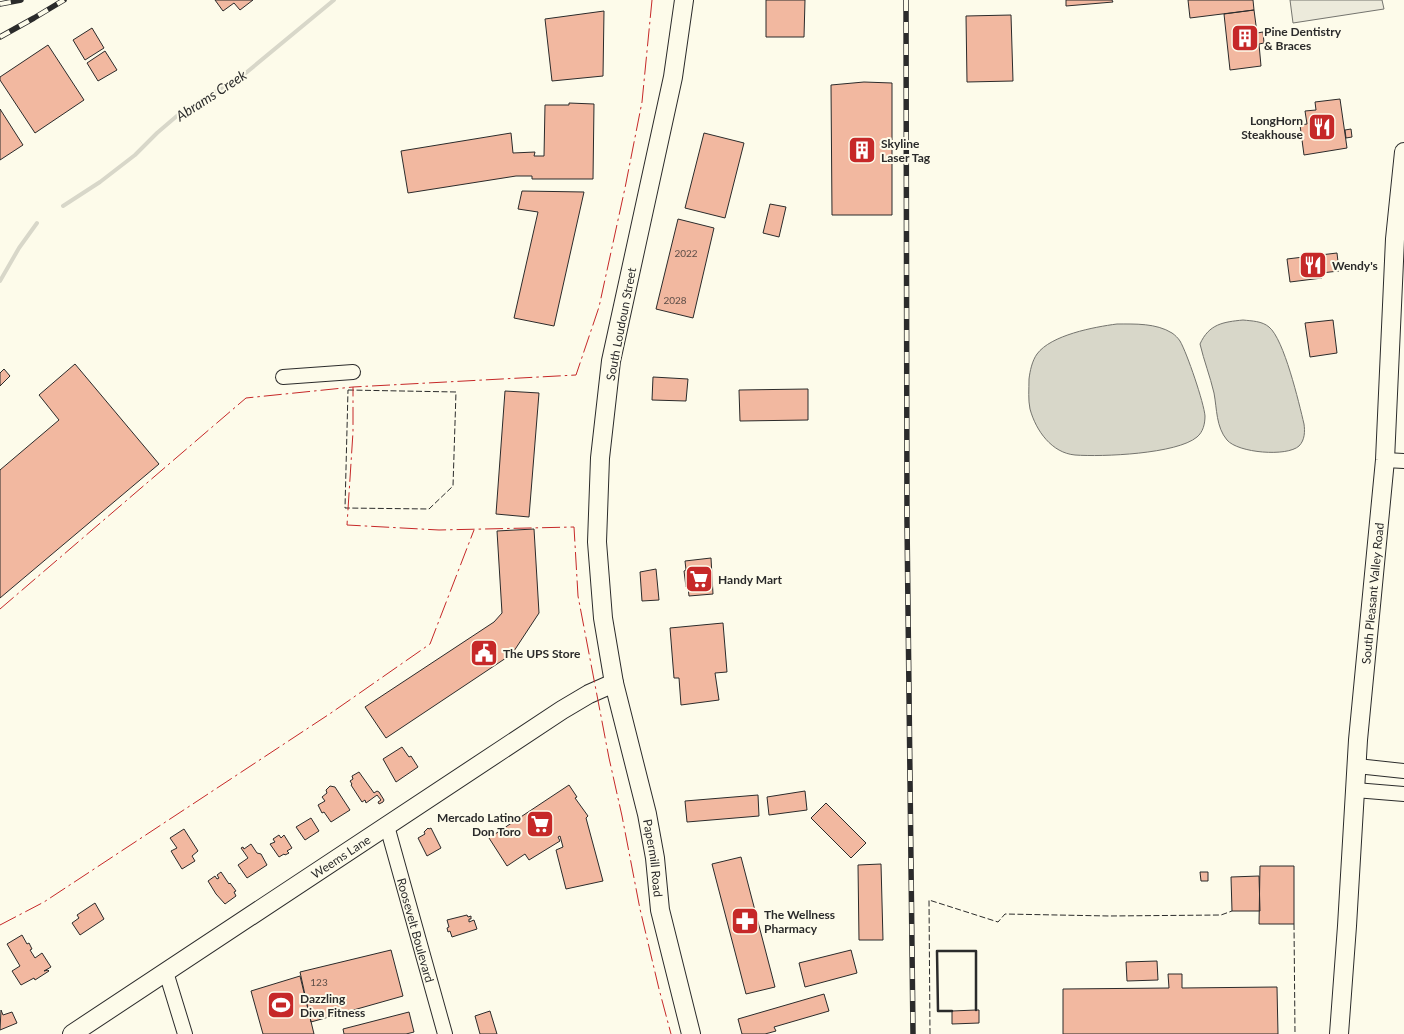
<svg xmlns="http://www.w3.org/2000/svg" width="1404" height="1034" viewBox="0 0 1404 1034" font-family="Lato,sans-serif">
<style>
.parking{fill:#eceadb;stroke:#74746e}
.water{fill:#d8d7c9;stroke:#74746e}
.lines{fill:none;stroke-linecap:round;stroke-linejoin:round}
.stream{stroke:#d8d7c9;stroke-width:4}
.building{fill:#f2b8a0;stroke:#2b2b2b}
.minor-casing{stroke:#2b2b2b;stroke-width:16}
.major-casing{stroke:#2b2b2b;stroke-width:20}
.minor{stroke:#fdfbea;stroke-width:14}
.major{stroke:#fdfbea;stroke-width:18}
.rail-casing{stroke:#2b2b2b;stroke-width:5.5}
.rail{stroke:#fdfbea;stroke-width:4;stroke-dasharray:11;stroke-linecap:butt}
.fence{stroke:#2b2b2b;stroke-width:1;stroke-dasharray:6 2.5;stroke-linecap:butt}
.wall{stroke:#2b2b2b;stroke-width:2.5}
.power{stroke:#c62828;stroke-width:1;stroke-dasharray:18 4 2.5 4;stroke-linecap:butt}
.labels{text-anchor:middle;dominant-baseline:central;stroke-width:4;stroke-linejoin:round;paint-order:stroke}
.number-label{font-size:10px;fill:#5d4e48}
.poi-label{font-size:12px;font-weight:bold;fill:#2b2b2b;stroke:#fdfbea;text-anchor:start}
.street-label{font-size:12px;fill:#2b2b2b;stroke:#fdfbea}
.water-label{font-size:14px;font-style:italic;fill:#2b2b2b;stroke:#fdfbea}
</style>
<rect width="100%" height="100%" fill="#fdfbea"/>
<path class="parking" d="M1290 0H1382L1384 9 1293 23Z"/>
<path class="water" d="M1243 320C1252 321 1262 321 1269 327 1284 339 1299 403 1304 424 1305 431 1305 440 1299 446 1287 457 1238 453 1227 440 1216 427 1217 409 1214 393 1210 376 1204 361 1200 344 1209 324 1223 322 1243 320Z
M1117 324C1135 324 1156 323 1172 333 1175 335 1178 338 1180 341 1187 353 1204 403 1205 416 1205 424 1203 432 1197 437 1177 454 1102 457 1075 455 1052 453 1036 431 1030 409 1028 400 1029 389 1029 379 1030 371 1032 361 1037 354 1051 335 1094 327 1117 324Z"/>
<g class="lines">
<path class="stream" d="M63 206 100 182 135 155 157 133 178 115 247 72 334 0
M0 281 19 248 37 223"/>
</g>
<path class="building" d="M215 0H253L240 10 234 3 223 11Z
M766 0H805L804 37H766Z
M1066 0H1112L1113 2 1066 6Z
M1188 0H1253L1254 10 1190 18Z
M1254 10 1257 33 1263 32 1264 43 1259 44 1261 66 1230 70 1224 14Z
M604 11 603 76 552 81 545 19Z
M1011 15 1013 81 967 82 966 16Z
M92 28 104 48 85 60 73 40Z
M48 45 84 100 35 133 0 80V77Z
M105 51 117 70 98 81 87 63Z
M864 82 892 83V215H832L831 85Z
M1340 99 1347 148 1304 155 1300 125 1307 124 1305 111 1316 110 1315 102Z
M569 103 594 104 593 179H532V176H516L408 193 401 151 511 133 513 153 535 152 534 156H544L545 105H569Z
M0 109 23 145 0 160Z
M1351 129 1352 137 1346 138 1345 130Z
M704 133 744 143 725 218 685 208Z
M522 191 584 192 554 326 514 318 538 212 518 209Z
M770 204 786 207 779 237 763 233Z
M678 219 714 228 693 318 656 309Z
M1337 253 1339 271 1321 273 1322 278 1290 282 1287 259Z
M1333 320 1337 353 1310 357 1305 323Z
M75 364 159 464 0 598V470L59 420 39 395Z
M4 369 10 376 0 386V373Z
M653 377 688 379 686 401 652 400Z
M808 389V420L740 421 739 390Z
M505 391 539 393 529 517 496 514Z
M534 529 539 613 512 654 386 738 365 707 494 622 502 613 497 531Z
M711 558 713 594 689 596 688 587H686L684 571 686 570 685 561Z
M656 569 659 600 642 601 640 572Z
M723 623 727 672 715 673 719 700 681 705 679 678H674L670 628Z
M402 747 409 757 411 756 418 767 396 782 383 759Z
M359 772 374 793 377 791 379 792 384 800 383 802 379 804 378 802 381 800 377 795 366 803 365 800 362 802 351 785 352 784 350 781 353 779 352 776Z
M569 785 577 797 575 798 588 816 586 818 603 881 566 889 556 850 563 847 560 836 558 837 560 841 529 860 525 854 507 866 489 838Z
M330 786 335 787 350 810 331 822 324 812 322 813 318 805 325 801 322 797 327 793 326 790Z
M805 791 807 810 769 815 767 797Z
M758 795 759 816 687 822 685 801Z
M826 803 866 843 851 858 811 818Z
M311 818 319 831 305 840 296 827Z
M428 828 429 829 431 828 441 848 427 856 418 838 425 834 424 832Z
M184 829 198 851 192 856 195 861 182 869 171 851 177 848 170 838Z
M279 835 281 838 284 835 292 848 287 851 289 853 285 855 284 854 279 857 270 844 275 842 273 839Z
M251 844 257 853 261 854 267 865 247 878 238 865 248 858 241 848 243 847 244 849Z
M741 857 775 987 746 994 712 864Z
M881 864 883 940H859L858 865Z
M1260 866H1294V924H1259Z
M221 872 229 884 230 883 236 891 234 892 236 896 225 904 216 894 208 881 215 876 217 879 219 878 217 875Z
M1200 872H1208V881H1201Z
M1259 876 1260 911H1232L1231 877Z
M95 903 104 919 80 935 72 923 79 918 77 915Z
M467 915 468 917 471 916V919H469V922L474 920 477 929 452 937 450 931 448 932 447 928 449 927 447 920Z
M22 935 27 944 29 943 32 949 30 950 35 958 42 953 51 967 44 971 48 970 49 971 35 980 34 978 21 985 12 971 20 966 7 944Z
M391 950 403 996 311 1022 300 972Z
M851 950 857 973 805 987 799 963Z
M1157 961 1158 980 1127 981 1126 962Z
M1168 974H1182V988L1277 987 1278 1034H1063V989L1169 988Z
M300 976 314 1034H263L251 991Z
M824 994 829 1011 774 1027 776 1031 765 1034H742L738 1019Z
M1 1010 3 1015 12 1012 17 1023 0 1030Z
M976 1010H979V1023L952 1024V1011Z
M490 1011 497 1034H480L475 1016Z
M409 1012 414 1032 406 1034H344L343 1029Z"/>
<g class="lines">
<g class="minor-casing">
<g id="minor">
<path d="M283 377 353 372"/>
<path d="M1385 460 1404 461"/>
<path d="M1357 766 1404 771"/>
<path d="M1355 790 1404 794"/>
<path id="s1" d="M387 826 445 1034"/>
<path d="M166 972 185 1034"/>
</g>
</g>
<g class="major-casing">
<g id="major">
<path id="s2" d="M684 0 673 77 611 361 600 458 597 542 603 618 614 683 647 814 655 858 660 910 691 1034"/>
<path id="s3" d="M72 1034 562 710 589 694 614 683"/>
<path id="s4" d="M1339 1034 1347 926 1358 740 1385 460 1395 239 1404 152"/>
</g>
</g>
<use href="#minor" class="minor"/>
<use href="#major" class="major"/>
<g class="rail-casing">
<path id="rail" d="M906 0 907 522 913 1034
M0 4 21 0
M0 37 34 18 64 0"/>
</g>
<use href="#rail" class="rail"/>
<path class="fence" d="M348 390 456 392 453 486 429 509 345 508Z
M1294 924 1295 1034
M930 1034 929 900 998 922 1005 914 1109 916 1221 915 1232 911"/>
<path class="wall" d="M952 1011H938L937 951H976V1010"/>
<path class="power" d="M652 0 642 102 625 188 599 307 576 375 353 387V432L347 525 439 530 574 527 578 596 609 758 622 816 640 909 659 989 671 1034
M0 609 246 398 353 387
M0 925 44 902 331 713 430 644 474 530"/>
</g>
<defs>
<g id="building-square" transform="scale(1.4375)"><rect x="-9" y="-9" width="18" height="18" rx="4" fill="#c62828" stroke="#fdfbea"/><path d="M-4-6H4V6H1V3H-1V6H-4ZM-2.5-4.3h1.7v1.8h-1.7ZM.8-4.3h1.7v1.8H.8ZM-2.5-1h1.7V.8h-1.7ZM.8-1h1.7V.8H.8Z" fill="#fff"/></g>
<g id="restaurant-square" transform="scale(1.4375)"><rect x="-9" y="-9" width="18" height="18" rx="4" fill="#c62828" stroke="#fdfbea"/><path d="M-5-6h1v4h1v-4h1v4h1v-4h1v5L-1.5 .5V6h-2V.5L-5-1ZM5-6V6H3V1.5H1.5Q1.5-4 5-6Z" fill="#fff"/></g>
<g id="supermarket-square" transform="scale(1.4375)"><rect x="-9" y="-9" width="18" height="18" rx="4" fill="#c62828" stroke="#fdfbea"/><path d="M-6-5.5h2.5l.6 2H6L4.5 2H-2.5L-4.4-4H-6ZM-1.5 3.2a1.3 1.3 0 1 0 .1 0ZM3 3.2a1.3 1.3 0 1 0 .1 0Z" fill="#fff"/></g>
<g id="civic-square" transform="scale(1.4375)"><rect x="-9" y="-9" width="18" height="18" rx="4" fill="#c62828" stroke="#fdfbea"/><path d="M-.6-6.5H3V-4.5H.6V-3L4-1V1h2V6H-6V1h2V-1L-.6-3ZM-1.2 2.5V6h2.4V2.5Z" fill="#fff"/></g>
<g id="pharmacy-square" transform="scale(1.4375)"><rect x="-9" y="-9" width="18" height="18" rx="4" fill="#c62828" stroke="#fdfbea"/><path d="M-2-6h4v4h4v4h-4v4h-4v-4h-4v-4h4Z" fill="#fff"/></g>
<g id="stadium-square" transform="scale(1.4375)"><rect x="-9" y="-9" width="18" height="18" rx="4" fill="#c62828" stroke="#fdfbea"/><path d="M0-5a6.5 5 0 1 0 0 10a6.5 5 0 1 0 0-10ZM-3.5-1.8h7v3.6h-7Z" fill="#fff"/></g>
</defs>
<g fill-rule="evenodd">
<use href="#building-square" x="1245" y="38"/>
<use href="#restaurant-square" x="1322" y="127"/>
<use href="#building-square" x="862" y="150"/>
<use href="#restaurant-square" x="1313" y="265"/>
<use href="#supermarket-square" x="699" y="579"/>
<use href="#civic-square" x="484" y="653"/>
<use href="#supermarket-square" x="540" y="824"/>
<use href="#pharmacy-square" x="745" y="921"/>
<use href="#stadium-square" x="281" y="1005"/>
</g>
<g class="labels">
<g class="number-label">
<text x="686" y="253">2022</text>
<text x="675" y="300">2028</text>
<text x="319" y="982">123</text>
</g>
<g class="poi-label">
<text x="1264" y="31">Pine Dentistry<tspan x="1264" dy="14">&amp; Braces</tspan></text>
<text x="1303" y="120" text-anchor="end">LongHorn<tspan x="1303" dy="14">Steakhouse</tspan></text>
<text x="881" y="143">Skyline<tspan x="881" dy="14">Laser Tag</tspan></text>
<text x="1332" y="265">Wendy's</text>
<text x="718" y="579">Handy Mart</text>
<text x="503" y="653">The UPS Store</text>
<text x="521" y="817" text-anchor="end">Mercado Latino<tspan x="521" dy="14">Don Toro</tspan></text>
<text x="764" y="914">The Wellness<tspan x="764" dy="14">Pharmacy</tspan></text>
<text x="300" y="998">Dazzling<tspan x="300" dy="14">Diva Fitness</tspan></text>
</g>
<g class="street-label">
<text transform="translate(621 324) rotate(-79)">South Loudoun Street</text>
<text stroke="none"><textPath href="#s4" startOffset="442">South Pleasant Valley Road</textPath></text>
<text stroke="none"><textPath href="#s3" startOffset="322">Weems Lane</textPath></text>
<text stroke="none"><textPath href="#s2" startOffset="872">Papermill Road</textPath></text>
<text stroke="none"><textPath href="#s1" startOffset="108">Roosevelt Boulevard</textPath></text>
</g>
<g class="water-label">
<text transform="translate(211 95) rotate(-33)">Abrams Creek</text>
</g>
</g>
</svg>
